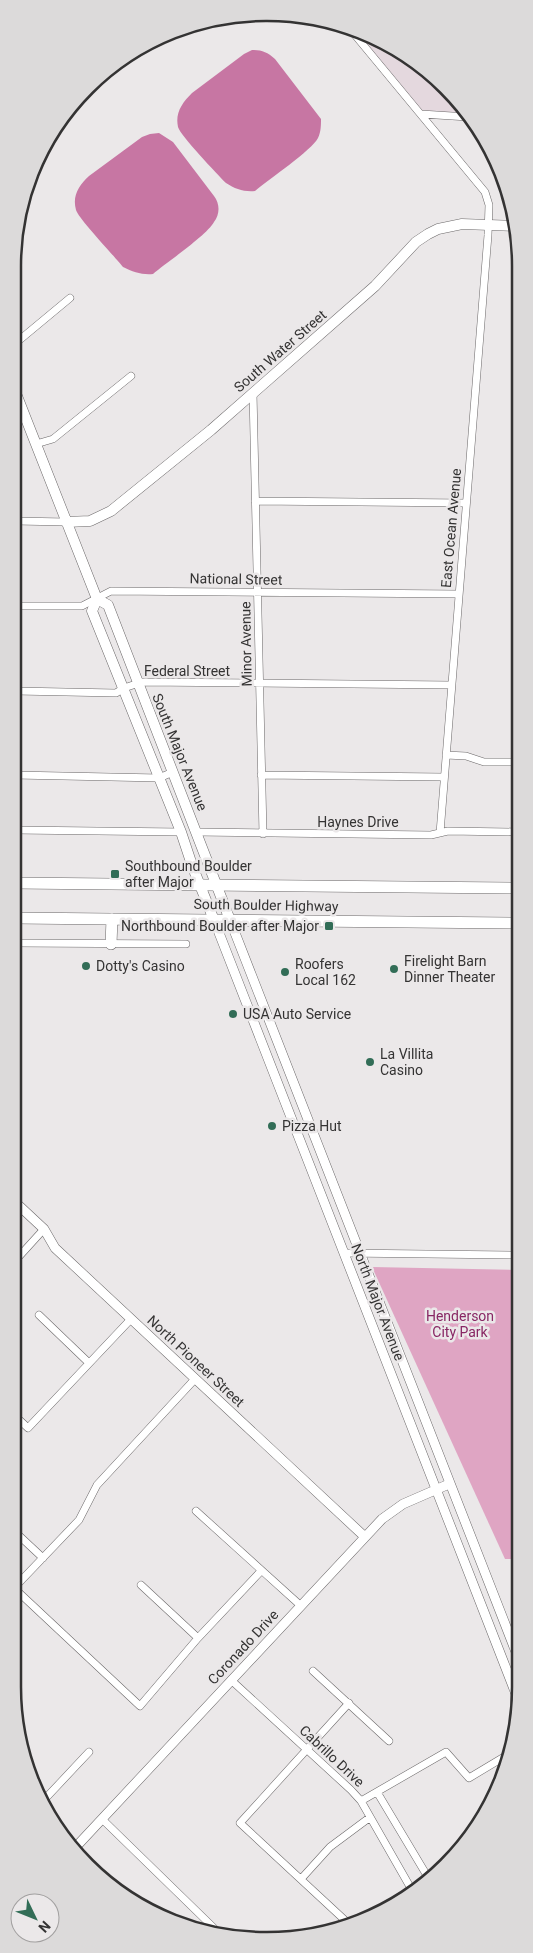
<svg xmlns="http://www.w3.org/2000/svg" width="533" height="1953" viewBox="0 0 533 1953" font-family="Roboto,sans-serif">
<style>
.built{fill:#e4d8de}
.green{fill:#dfa5c3}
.water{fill:#c776a3}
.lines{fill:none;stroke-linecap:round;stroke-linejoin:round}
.minor-casing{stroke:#6b6869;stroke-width:8}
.tertiary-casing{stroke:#6b6869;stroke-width:10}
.secondary-casing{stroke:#6b6869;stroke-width:11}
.primary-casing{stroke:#6b6869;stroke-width:12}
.minor{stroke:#fff;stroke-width:7}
.tertiary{stroke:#fff;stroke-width:9}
.secondary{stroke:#fff;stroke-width:10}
.primary{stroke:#fff;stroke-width:11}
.poi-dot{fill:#326d57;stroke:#ebe8e9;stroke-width:2}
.labels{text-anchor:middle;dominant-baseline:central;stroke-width:5;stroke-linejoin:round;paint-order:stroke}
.street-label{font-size:14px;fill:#343333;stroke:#ebe8e9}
.poi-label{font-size:14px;fill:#343333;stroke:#ebe8e9;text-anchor:start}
.park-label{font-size:14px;fill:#882764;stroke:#ebe8e9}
.rim{fill:none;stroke:#343333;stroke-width:2.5}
</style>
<rect width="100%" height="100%" fill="#ebe8e9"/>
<path class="built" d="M350 29 379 39 446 87 468 117 421 114Z"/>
<path class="green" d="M372 1267 517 1270 516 1559H505Z"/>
<path class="water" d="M252 50C262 50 267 52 275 59L321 119C321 125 321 132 318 138 312 150 268 180 255 191 244 192 235 189 226 183 218 175 180 135 178 127 175 113 182 103 192 93L244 54Z
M159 133 173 142 214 196C220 204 220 214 214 222 206 236 167 262 153 274 142 275 133 272 123 267 116 258 78 218 76 210 72 196 79 185 89 176L142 137 150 134Z"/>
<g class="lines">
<g class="minor-casing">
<path id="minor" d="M350 29 485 192 489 205 488 235 440 833
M421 114 468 117
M17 342 70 298
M253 393 263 834
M36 444 53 439 131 376
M255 501 466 503
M16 521 66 522
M16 606H82L111 591 459 594
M16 691 116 693 124 688 142 682 451 685
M446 755 466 756 484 762H517
M15 775 159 778 173 772
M261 775 444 777
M15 830 181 832
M197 832 431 835 448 831 517 832
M15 943 186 944
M344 1253 517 1255
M14 1262 44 1229
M39 1315 89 1363
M13 1414 28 1428 131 1319
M196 1511 300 1605
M13 1530 43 1558
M141 1585 198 1638
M14 1588 140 1706 198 1638 261 1571
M13 1589 79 1520 97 1485 195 1379
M313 1671 389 1741
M231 1680 351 1790 361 1801 413 1892
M349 1703 240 1823 349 1924
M377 1792 429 1879
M43 1801 89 1752
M361 1801 446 1752 469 1778 509 1754
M102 1819 217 1931
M301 1879 330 1847 369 1818"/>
</g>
<g class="tertiary-casing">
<path id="tertiary" d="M214 920 516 1694
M230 920 516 1652
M14 1201 44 1229 55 1248 365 1537
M73 1850 382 1519 403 1504 449 1484"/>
</g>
<g class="secondary-casing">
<path id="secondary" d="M17 396 97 599 108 605 230 920
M66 522 90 521 111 511 211 430 375 286 416 242 428 234 438 229 462 224 516 226
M97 599 92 611 181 832 193 868 214 920"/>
</g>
<g class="primary-casing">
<path id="primary" d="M15 883 517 888
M15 918 517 923
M111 944 112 919"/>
</g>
<use href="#minor" class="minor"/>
<use href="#tertiary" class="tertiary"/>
<use href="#secondary" class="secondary"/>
<use href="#primary" class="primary"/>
</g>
<g class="poi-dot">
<rect x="110" y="869" width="10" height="10" rx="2.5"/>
<rect x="324" y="921" width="10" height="10" rx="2.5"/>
<circle cx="86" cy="966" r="5"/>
<circle cx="394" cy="969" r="5"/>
<circle cx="285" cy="972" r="5"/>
<circle cx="233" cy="1014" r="5"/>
<circle cx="370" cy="1062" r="5"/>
<circle cx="272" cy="1126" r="5"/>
</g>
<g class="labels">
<g class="street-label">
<text transform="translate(280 351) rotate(-41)">South Water Street</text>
<text transform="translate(451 528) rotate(-85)">East Ocean Avenue</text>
<text transform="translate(236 579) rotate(1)">National Street</text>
<text transform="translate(246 644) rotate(-91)">Minor Avenue</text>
<text x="187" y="671">Federal Street</text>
<text transform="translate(180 752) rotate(68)">South Major Avenue</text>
<text x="358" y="822">Haynes Drive</text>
<text transform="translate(266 905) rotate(1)">South Boulder Highway</text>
<text transform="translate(378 1302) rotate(69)">North Major Avenue</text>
<text transform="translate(196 1361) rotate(43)">North Pioneer Street</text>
<text transform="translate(243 1647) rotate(-47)">Coronado Drive</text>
<text transform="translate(332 1756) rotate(43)">Cabrillo Drive</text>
</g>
<g class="poi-label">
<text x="125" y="866">Southbound Boulder<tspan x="125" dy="16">after Major</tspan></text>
<text x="319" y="926" text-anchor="end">Northbound Boulder after Major</text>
<text x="404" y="961">Firelight Barn<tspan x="404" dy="16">Dinner Theater</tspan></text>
<text x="295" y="964">Roofers<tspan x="295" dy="16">Local 162</tspan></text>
<text x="96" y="966">Dotty's Casino</text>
<text x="243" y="1014">USA Auto Service</text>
<text x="380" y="1054">La Villita<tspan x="380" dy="16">Casino</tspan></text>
<text x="282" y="1126">Pizza Hut</text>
</g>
<g class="park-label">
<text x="460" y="1316">Henderson<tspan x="460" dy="16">City Park</tspan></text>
</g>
</g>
<path d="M0 0H533V1953H0ZM266 21H267A245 245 0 0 1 512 266V1687A245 245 0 0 1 267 1932H266A245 245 0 0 1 21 1687V266A245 245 0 0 1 266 21Z" fill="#dcdada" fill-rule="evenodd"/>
<path class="rim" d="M266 21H267A245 245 0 0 1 512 266V1687A245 245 0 0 1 267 1932H266A245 245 0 0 1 21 1687V266A245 245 0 0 1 266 21Z"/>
<g transform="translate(35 1918) rotate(133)"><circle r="24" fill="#ebe8e9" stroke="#a2a0a0"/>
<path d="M0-4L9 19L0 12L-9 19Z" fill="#326d57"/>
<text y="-8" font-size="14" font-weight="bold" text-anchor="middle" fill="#343333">N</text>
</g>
</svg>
